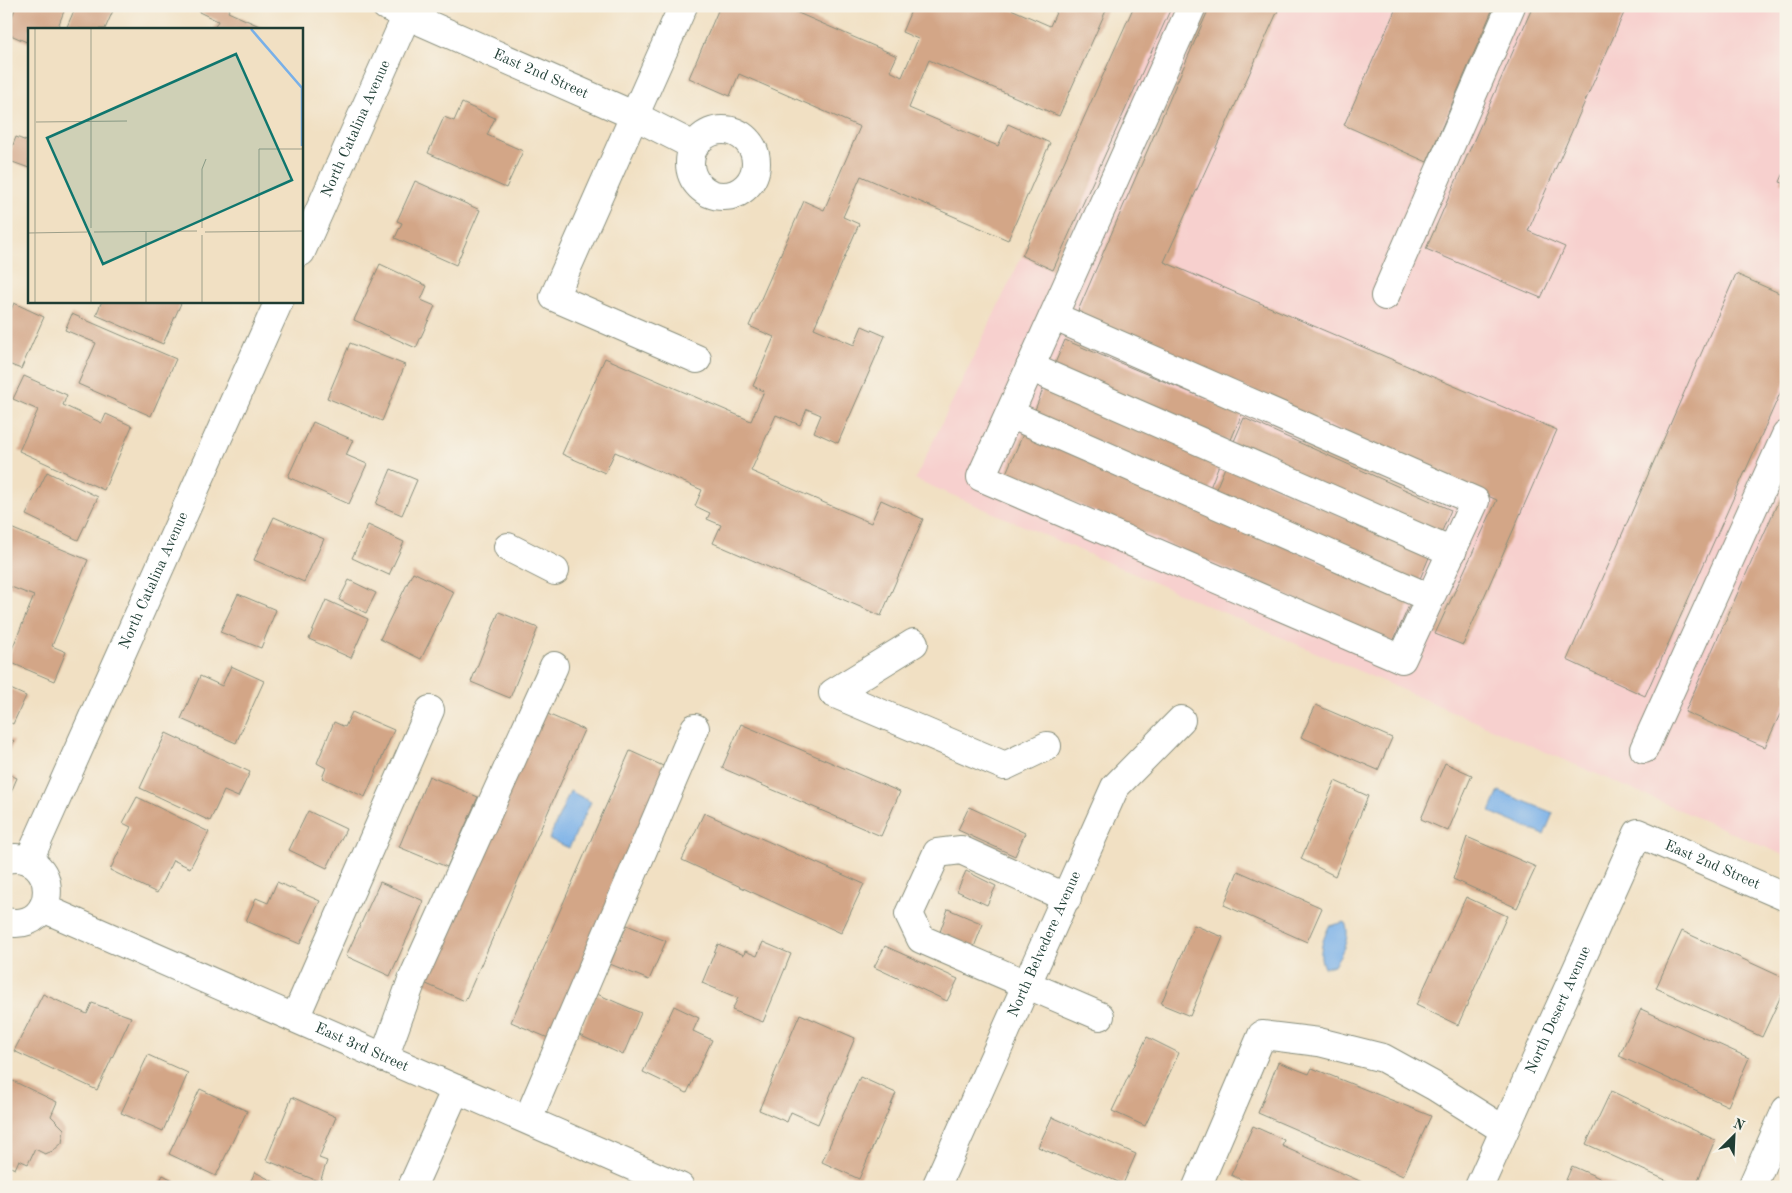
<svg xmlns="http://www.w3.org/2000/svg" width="1792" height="1193" viewBox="0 0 1792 1193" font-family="'Old Standard TT',serif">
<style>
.built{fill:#f7d0ce}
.water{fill:#79b0e8;stroke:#4c768e}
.building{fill:#d3a687}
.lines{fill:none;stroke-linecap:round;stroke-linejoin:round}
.minor-casing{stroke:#888e7c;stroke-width:30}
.minor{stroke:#fff;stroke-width:28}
.labels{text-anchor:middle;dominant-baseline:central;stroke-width:5;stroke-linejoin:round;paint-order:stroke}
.street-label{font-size:15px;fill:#1f3d34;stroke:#f7f3e8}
.inset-river{fill:none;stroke:#79b0e8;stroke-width:2.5}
.inset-road{fill:none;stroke:#9d9f8a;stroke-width:1}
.view{fill:#0f766e;fill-opacity:0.15;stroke:#0f766e;stroke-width:2.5}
.inset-edge{fill:none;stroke:#1f3d34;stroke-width:2.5}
</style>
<rect width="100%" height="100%" fill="#f7f3e8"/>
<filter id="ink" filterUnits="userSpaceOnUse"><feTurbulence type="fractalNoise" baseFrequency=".02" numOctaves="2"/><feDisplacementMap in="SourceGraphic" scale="10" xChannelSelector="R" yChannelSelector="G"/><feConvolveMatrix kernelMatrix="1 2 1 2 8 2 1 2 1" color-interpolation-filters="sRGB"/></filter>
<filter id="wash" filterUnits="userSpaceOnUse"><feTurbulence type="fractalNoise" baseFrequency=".0096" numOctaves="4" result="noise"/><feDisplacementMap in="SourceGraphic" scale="20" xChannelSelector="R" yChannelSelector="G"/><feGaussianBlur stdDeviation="1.12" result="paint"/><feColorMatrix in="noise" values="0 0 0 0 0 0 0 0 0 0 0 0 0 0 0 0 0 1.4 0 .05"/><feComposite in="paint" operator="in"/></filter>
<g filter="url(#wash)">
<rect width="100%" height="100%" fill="#f1e0c3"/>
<path class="built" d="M1134 6H1786V856L915 479 1022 256Z"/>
<path class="water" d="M570 791 591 802 569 848 549 839Z
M1499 791 1553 813 1544 835 1490 812Z
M1345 922C1351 938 1343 951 1334 965L1324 968C1317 953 1323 940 1329 926Z"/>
<g id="blocks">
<path class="building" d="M16 6H66L57 29H29V43L6 33Z
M76 6H115L105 29H66Z
M202 6H231L228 12 266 29H214L218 21 199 12Z
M720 6H782L897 56 890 71 902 77 918 39 902 32 913 6H1004L1050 26 1059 6H1108L1059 116 929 60 909 108 998 146 1008 124 1050 143 1008 240 861 176 843 217 859 224 814 328 854 345 862 326 885 336 838 443 814 432 821 415 807 409 800 425 776 415 751 471 871 523 881 500 923 519 881 616 713 543 721 525 707 519 710 513 695 506 702 490 615 452 605 473 562 454 605 358 751 421 764 391 753 386 774 337 749 326 804 201 824 210 860 127 739 74 730 96 689 78Z
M1134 6H1172L1053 270 1022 256Z
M1210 6H1280L1164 262 1557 430 1463 645 1435 634 1497 500 1077 313Z
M1397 6H1494L1427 162 1344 125Z
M1533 6H1627L1528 231 1565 247 1541 298 1426 249Z
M462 103 495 118 487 135 523 151 506 188 428 153 444 117 454 121Z
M16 137 29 142V168L7 160Z
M1786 168V184L1780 182Z
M415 181 480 210 456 265 395 238 402 223 397 221Z
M380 264 427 286 421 300 435 306 416 348 354 320Z
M1736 274 1786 296V380L1645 696 1567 660Z
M102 301H182L163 344 96 315Z
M14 303 44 317 21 369 6 363V320Z
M72 314 176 359 151 416 78 384 96 343 65 330Z
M1065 340 1242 414 1230 442 1053 368Z
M350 343 405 365 382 421 327 398Z
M24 376 67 395 63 405 102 423 106 414 132 426 104 490 19 451 38 410 13 399Z
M1045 384 1220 462 1208 493 1033 415Z
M1244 418 1451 510 1439 538 1232 446Z
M313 422 353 440 346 455 367 464 349 504 288 477Z
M1024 432 1411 601 1393 642 1006 473Z
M1226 465 1430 555 1417 586 1213 496Z
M391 469 417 480 402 515 376 504Z
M47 472 98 497 78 540 26 515Z
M1786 484V701L1765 747 1685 712Z
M274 517 324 539 304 582 254 560Z
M368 525 404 542 389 575 352 558Z
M6 526 88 560 52 646 66 652 54 681 7 661 34 596 6 585Z
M413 572 454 592 421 659 380 639Z
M349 580 376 593 366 613 339 600Z
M238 594 276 610 261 648 220 632Z
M326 600 368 619 351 658 309 639Z
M499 612 538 628 510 698 471 682Z
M231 666 264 681 236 743 181 719 200 676 222 686Z
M6 687 26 696 13 724 6 721Z
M1316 705 1392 738 1378 770 1301 737Z
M352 712 394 730 365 797 322 778 326 768 317 763 334 722 345 727Z
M543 712 584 730 465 1001 424 983Z
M741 724 900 792 881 836 722 768Z
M166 733 250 772 238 797 224 791 210 821 140 788Z
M6 738 14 741 6 759Z
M630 751 672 770 553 1040 511 1022Z
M1445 763 1472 775 1448 831 1421 819Z
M6 773 17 778 6 804Z
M429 776 478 797 447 867 399 847Z
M1335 781 1368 796 1335 876 1301 859Z
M137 797 209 832 190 868 173 860 157 893 110 870 131 827 123 823Z
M969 807 1025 833 1015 856 958 830Z
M308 811 346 829 327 868 289 850Z
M704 813 864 884 841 933 682 860Z
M1467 837 1536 867 1517 908 1453 879Z
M966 871 996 886 987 905 957 891Z
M1238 871 1322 908 1307 942 1224 905Z
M277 882 320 901 300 944 246 921 256 898 268 903Z
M380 882 424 901 390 976 346 956Z
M1466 897 1507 916 1458 1025 1416 1005Z
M948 909 983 924 974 947 940 932Z
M627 925 666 941 649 980 610 964Z
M1194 925 1223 937 1190 1016 1161 1004Z
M1682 931 1786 979V985L1762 1037 1656 988Z
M763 942 791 954 763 1022 732 1010 738 998 702 983 718 944 744 955 745 951 757 956Z
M885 946 958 979 947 1001 874 967Z
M43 994 87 1014 92 1003 131 1017 97 1090 14 1051Z
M597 994 641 1013 623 1055 579 1035Z
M674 1006 699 1018 693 1031 712 1040 687 1093 643 1072Z
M1641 1009 1749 1058 1728 1106 1619 1056Z
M800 1014 855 1038 818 1124 791 1112 787 1122 759 1110Z
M1147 1037 1179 1053 1145 1126 1112 1111Z
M148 1055 188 1073 163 1131 121 1113Z
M1278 1062 1309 1074 1312 1068 1431 1116 1403 1176 1258 1113Z
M860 1077 896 1093 859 1179 822 1162Z
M13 1081 57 1102 51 1116 64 1129 62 1143 53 1151 45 1154 35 1149 28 1164 19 1160 15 1169 6 1165V1097Z
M200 1089 247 1111 216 1176 169 1154Z
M1611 1091 1715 1140 1695 1187H1681L1586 1144Z
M292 1097 336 1117 319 1158 327 1161 320 1182 266 1160Z
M1052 1117 1136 1154 1123 1184 1038 1147Z
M1253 1126 1284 1140 1282 1146 1373 1187H1257L1231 1175Z
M1572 1166 1620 1187H1563Z
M255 1172 284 1187H248Z
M163 1175 186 1187H157Z"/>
</g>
</g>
<g filter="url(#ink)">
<use href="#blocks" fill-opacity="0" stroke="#888e7c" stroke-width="1"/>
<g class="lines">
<g class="minor-casing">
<g id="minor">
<path id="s1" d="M386 6 633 115 694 146"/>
<path d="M683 6 554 297 697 359"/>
<circle cx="723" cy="163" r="33"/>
<path id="s2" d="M301 252 411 6"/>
<path d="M1385 296 1511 6"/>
<path d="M1053 316 1475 501 1402 659 981 477 1192 6"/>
<path d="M1030 367 1452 552"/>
<path d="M1010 414 1430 598"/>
<path d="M508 547 555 571"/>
<path d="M914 643 833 693 1005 766 1047 746"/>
<path d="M1644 749 1786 435"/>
<path d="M6 859C60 848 61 933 6 922"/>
<path id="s3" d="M29 860 279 301"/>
<path d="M1067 898 961 850 937 853 909 914 921 939 1100 1016"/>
<path id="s4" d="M43 908 680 1187"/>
<path d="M295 1018 430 710"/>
<path d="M384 1058 412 980 554 666"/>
<path d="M528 1119 695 728"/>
<path d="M412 1187 456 1089"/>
<path id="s5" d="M936 1187 1115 787 1181 720"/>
<path d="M1197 1187 1262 1035 1319 1042 1383 1058 1434 1086 1504 1130"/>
<path id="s6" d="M1479 1187 1638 833 1786 897"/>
<path d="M1752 1187 1786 1110"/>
</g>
</g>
<use href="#minor" class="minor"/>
</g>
</g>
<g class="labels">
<g class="street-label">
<text stroke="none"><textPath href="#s1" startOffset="169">East 2nd Street</textPath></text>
<text stroke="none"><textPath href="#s2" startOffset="135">North Catalina Avenue</textPath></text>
<text stroke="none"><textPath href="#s3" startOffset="306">North Catalina Avenue</textPath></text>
<text stroke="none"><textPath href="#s6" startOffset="469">East 2nd Street</textPath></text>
<text stroke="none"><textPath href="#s5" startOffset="266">North Belvedere Avenue</textPath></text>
<text stroke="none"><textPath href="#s6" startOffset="194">North Desert Avenue</textPath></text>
<text stroke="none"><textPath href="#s4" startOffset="348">East 3rd Street</textPath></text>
</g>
</g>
<g transform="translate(28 28)">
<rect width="275" height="275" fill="#f1e0c3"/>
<path class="inset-river" d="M223 1 274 60V118"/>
<path class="inset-road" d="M7 1V274M8 94 99 93M63 200V1M174 200V141L178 131M66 204 169 203M177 204 275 203M0 205 59 204M174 207V274M63 274V208M118 274V204M231 274V121H275"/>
<path class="view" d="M208 26 264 152 75 236 19 110Z"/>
<rect width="275" height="275" class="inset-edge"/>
</g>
<rect width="1792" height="1193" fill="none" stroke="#f7f3e8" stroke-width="25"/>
<g transform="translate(1734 1136) rotate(24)" stroke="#f7f3e8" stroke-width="4" paint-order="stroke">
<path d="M0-4L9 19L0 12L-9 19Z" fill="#1f3d34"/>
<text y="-8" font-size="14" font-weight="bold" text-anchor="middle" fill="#1f3d34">N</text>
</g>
</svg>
